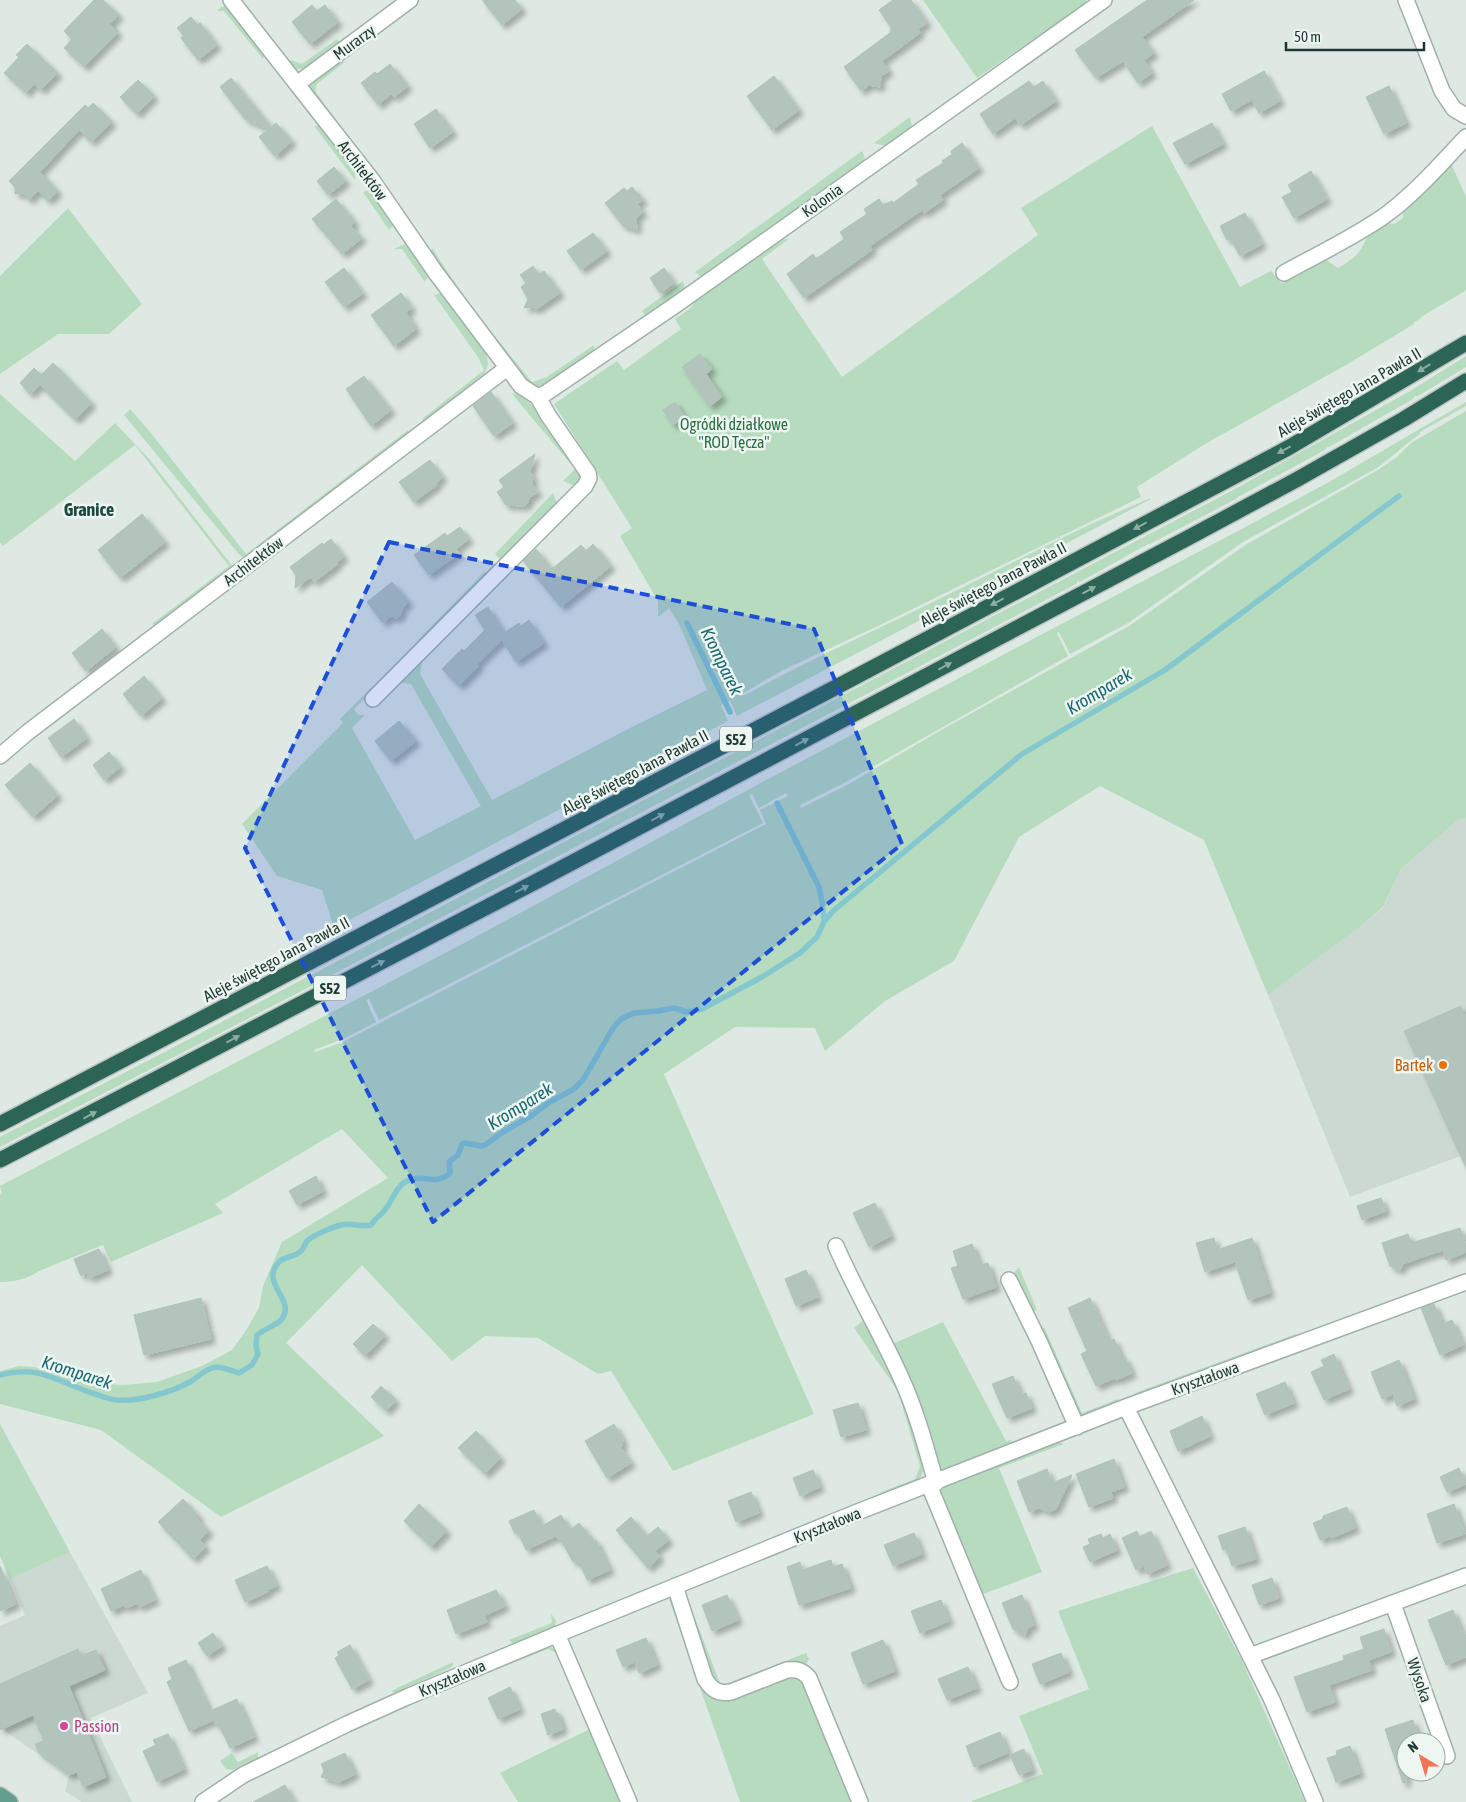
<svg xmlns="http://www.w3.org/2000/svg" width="1466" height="1802" viewBox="0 0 1466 1802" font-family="'Asap Condensed',sans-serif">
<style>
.built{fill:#ccd9d2}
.green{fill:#b6dbbe;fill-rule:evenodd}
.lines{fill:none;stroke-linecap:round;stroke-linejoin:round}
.stream{stroke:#85c7cf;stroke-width:5.5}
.building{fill:#b3c4bc;stroke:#b0c3ba;filter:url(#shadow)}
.minor-casing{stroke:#a1b0aa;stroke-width:18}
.major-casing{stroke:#bcc3c1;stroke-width:18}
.highway-casing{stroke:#bcc3c1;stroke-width:18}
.minor{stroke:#fff;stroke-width:15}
.major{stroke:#629f8c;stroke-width:15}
.highway{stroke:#2c6456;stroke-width:15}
.oneway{fill:#8dada4}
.marked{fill:#1d4ed8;fill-opacity:0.2;stroke:#1d4ed8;stroke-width:4;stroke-dasharray:10 6;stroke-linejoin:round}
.food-dot{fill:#e8710a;stroke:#eef6f2;stroke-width:2}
.hotel-dot{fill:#d1479c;stroke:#eef6f2;stroke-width:2}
.labels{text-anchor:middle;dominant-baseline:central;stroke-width:5;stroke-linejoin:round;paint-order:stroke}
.shield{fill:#eef6f2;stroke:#5d716b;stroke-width:1}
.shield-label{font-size:15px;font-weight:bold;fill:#1f3831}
.street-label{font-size:16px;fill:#1f3831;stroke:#eef6f2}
.park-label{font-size:16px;fill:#2a6f42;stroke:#eef6f2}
.food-label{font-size:16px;fill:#c56008;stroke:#eef6f2;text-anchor:end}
.hotel-label{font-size:16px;fill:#b23c85;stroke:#eef6f2;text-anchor:start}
.neighbourhood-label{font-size:18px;font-weight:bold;fill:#1c4a3d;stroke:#eef6f2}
.water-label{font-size:18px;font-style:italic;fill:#1b6873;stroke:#eef6f2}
</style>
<defs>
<filter id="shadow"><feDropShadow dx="4.5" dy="4.5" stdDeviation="2.5" flood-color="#0004"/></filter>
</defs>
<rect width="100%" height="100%" fill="#dee9e3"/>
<path class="built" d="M1466 818V1154L1350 1197 1268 995 1361 926 1383 908 1401 869 1458 820Z
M70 1552 148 1693 91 1718 132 1802H82L65 1791 69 1775 0 1728V1626L25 1615 10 1579Z"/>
<path class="green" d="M923 0H1086L1087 2 977 78Z
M227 6 264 52 263 59 224 11H217L221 7Z
M337 39 340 43 304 69H293L289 64 291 60 302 64Z
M338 60 345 62 317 84 315 91 372 169 309 89 312 81Z
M910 117 912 127 885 146 874 143Z
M323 125 346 154 349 165 355 174V180L314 126Z
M1152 126 1240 287 1271 271 1281 283 1325 259 1338 268C1355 258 1362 252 1368 234L1387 223 1394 224 1403 218V210L1450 161 1466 197V289L1465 291 1421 317V318L1413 323 1414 324 1346 365 1205 444 1137 487 1141 497 878 626 783 670 742 694 743 696C808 660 875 631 941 598 1011 564 1079 527 1151 498V499L737 716 730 701 721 705 728 721 334 928 322 890 277 876 242 824 343 723 340 719 370 689 371 693 355 708V711L359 715H365L352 728 415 840 481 806 411 684 398 682 423 656 420 674 492 800 632 727 707 690 680 626 669 608 658 617V601L620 536 632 528 554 404 617 361 624 370 681 329 675 319 691 308 696 299 773 242 790 238 762 259 842 377 1038 235 1021 208Z
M862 151 865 158 864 162 706 276H700L695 272Z
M370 190 394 224 389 230 363 192Z
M68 208 142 304 109 334H58L0 374V276Z
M407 243 429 275 425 282 402 249H394Z
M432 248 468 303 532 382 547 377 594 345V353C583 361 549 389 536 387 533 386 529 383 526 382L430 254Z
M683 281 685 290 647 317 642 311Z
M442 293 485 351C488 360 490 365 484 374L424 420 422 419 484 370 478 357 434 295Z
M1466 356V367L1418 396H1415L1413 399 1329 447H1327L1325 450 1240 496H1239L1236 499 1150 544H1148L1080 582 1078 581 1076 584 1023 612 290 997 0 1147V1137L155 1057 1233 490 1410 391Z
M518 393C523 397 528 402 533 406 541 415 584 469 582 478 580 482 576 484 573 485L563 481 575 469 512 394Z
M0 394 75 461 115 423 150 460 233 567 158 627 152 624 229 566 135 445 3 546 0 542Z
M1466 402V406L1420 432V434C1405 444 1392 457 1377 468L1243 542 1128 623 1070 654 1059 632 1057 633 1068 656 846 782 800 805 801 808 847 785 943 729 1129 626 1247 544 1378 470 1397 457 1411 443 1466 411V818L1458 820 1401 869 1383 907 1361 926 1268 995 1204 840 1100 786 1019 837 954 961 885 1001 825 1051 815 1028 735 1027 664 1074 814 1414 673 1471 611 1371 598 1374 538 1338 485 1336 452 1361 362 1265 286 1343 384 1436 221 1517 101 1430 0 1404V1371L19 1366 34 1367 87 1383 123 1385 157 1382 202 1366 232 1350 245 1332 259 1308 263 1286 282 1242 388 1178 342 1129 215 1204 223 1213 111 1262 103 1245 39 1271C28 1279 13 1282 0 1282V1195L2 1193 0 1186 468 941 768 779 1236 532 1329 482ZM786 793 788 796 760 810 766 824 343 1042 315 1052 314 1050 343 1039 376 1022 366 1000 369 999 379 1020 763 823 749 795 752 794 759 808Z
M130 409 151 433 246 554 408 430V435L247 558 242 557 238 553 124 415Z
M553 493 557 503 505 560 500 559 495 554Z
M485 571 487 576 423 640H418Z
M1019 1267 1037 1310 1031 1311 1015 1277 1014 1273Z
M865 1319 899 1383 924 1467 921 1477 917 1481 882 1495 879 1493 915 1479 920 1466 898 1391 854 1328Z
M943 1322 1006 1441 1011 1440 1013 1443 941 1473 890 1345Z
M1044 1327 1082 1413 1118 1399V1403L1083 1416 1077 1412 1041 1330Z
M1296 1334 1294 1339 1143 1395 1135 1393Z
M0 1424 70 1552 10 1579 0 1556Z
M1059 1442 1064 1444 999 1468 1042 1572 981 1595 938 1491 940 1488Z
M1193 1568 1242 1661 1305 1802H972V1801L1043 1774 1019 1716 1089 1689 1058 1611Z
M685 1592 721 1686 806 1653 809 1659 806 1664 788 1665 729 1688 718 1686 713 1682 708 1673 684 1596Z
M669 1599 675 1600 706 1689 793 1674 805 1681 852 1802H740Z
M551 1613 556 1621 555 1628 515 1645 509 1640 552 1623Z
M549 1647 554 1648 561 1653 625 1802H518L500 1773 590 1729 559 1654 548 1649 502 1667 505 1664Z
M453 1662V1666L442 1672 395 1693 391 1691Z
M258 1752V1758L233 1770 226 1769 220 1761 232 1753 238 1762Z"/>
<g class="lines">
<path class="stream" d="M687 623 730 712
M777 803 819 887 823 907 824 922
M0 1375C43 1364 60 1384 98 1395 104 1397 111 1400 117 1400 138 1402 172 1392 190 1382 198 1377 206 1368 216 1367 223 1367 232 1371 239 1373L252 1365 258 1354 256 1346 257 1335C264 1329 279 1324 282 1319 296 1299 260 1284 278 1263 284 1255 295 1258 301 1251 304 1248 305 1244 307 1241 313 1235 333 1227 341 1225 352 1222 361 1228 371 1225 376 1217 379 1217 384 1211 393 1201 396 1183 412 1179 427 1175 435 1186 450 1173L449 1162 458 1155 462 1144 465 1143 481 1146 485 1145 503 1132 531 1116 548 1103 574 1089 583 1080 613 1028 621 1019 634 1013 658 1011 674 1008 687 1012 702 1009 762 977 800 953 817 937 824 922 832 912 1022 754 1165 670 1399 496"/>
</g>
<path class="building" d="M94 0H103L119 15 110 24 118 32 84 67 64 48 72 39 64 31Z
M482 0H515L522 9 502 25Z
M893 0H911L927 23 918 29 920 33 882 61 889 71 881 76 880 87 869 85 861 91 844 67 891 32 890 30 892 29 879 10Z
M1147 0H1194L1142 37 1154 53 1144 60 1152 73 1138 83 1123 61 1096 78 1075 50Z
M312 5 317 11 325 5 338 22 310 44 292 22Z
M191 17 198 25 200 23 217 45 198 60 181 38 184 36 177 28Z
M27 44 58 73 41 90 34 84 26 93 4 73 19 57 16 55Z
M390 64 408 86 394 97 391 94 378 105 361 83 375 72 377 74Z
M1264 71 1280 101 1259 113 1252 100 1231 111 1222 94Z
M774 76 799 110 772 130 747 96Z
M231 78 271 127 276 123 292 141 275 156 259 137 268 129 245 119 220 87Z
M138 80 154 96 137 114 120 97Z
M1029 81 1034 87 1043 81 1056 101 1020 125 1015 118 993 134 980 114Z
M1389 86 1406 123 1384 134 1366 97Z
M93 103 112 122 91 142 79 130 40 172 58 191 48 201 38 191 29 200 22 193 15 194V187L9 181 85 105 88 108Z
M436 109 453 132 430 148 414 124Z
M1212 123 1223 144 1185 164 1173 143Z
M962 143 979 168 940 195 943 200 924 213 922 210 870 246 872 250 804 298 787 274 813 254 816 259 844 239 840 232 867 214 864 209 879 199 883 205 892 201 893 203 919 184 916 180 943 163 942 161 952 154 951 151Z
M334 167 346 181 328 195 317 181Z
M1311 171 1327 199 1294 218 1282 197 1292 192 1288 185Z
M632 187 643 200 637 204 643 212 636 218 637 230 626 226 624 227 605 203 624 188 627 191Z
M336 199 355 222 351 226 362 238 342 254 312 219Z
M1245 213 1262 244 1240 256 1230 238 1227 240 1220 226Z
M593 233 607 251 581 270 567 251Z
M533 266 539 274 544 271 560 293 535 310 534 307 524 308 528 299 521 287 526 283 520 275Z
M344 268 363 293 344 307 325 282Z
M664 268 674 283 660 293 650 278Z
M401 293 412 308 406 312 416 329 394 346 371 315Z
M700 354 712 369 706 374 722 397 710 406 682 367Z
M53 363 92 403 75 420 40 385 30 394 20 383 34 368 41 375Z
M364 376 391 410 371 426 346 389Z
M491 392 513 423 494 436 473 406Z
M675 402 685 417 673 425 663 410Z
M535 454 530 472 533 476 532 484 538 492 529 498 528 503 524 506 506 505 497 492 504 487 499 480Z
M430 460 443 477 436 483 437 485 414 502 399 482Z
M142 514 165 542 120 578 98 550Z
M460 527 469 539 456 549 460 553 429 575 414 555 445 533 447 536Z
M331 539 344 557 336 563 338 564 314 582 311 577 295 588 296 575 290 567 322 543 323 545Z
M593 544 611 566 561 607 523 561 536 549 552 569 581 545 586 551Z
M392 582 409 602 402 608 401 615 397 618 390 617 383 623 367 602Z
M488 607 504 633 519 623 521 626 529 620 544 643 516 662 502 640 477 664 479 666 459 686 442 669 462 649 464 651 485 630 475 615Z
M102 629 116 647 86 671 72 653Z
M144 676 162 698 141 716 123 694Z
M74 719 87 738 61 757 48 738Z
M399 721 416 741 391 761 375 741Z
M109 752 121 767 104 780 93 765Z
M30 763 58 795 33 817 5 785Z
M1461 1006 1466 1017V1168L1404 1031Z
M316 1176 323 1191 297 1205 289 1191Z
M1381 1198 1386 1211 1362 1220 1357 1206Z
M875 1203 891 1236 869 1247 853 1213Z
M1460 1228 1466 1245V1252L1446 1260 1443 1251 1434 1253 1403 1264 1400 1270 1390 1266 1382 1243 1408 1234 1411 1243Z
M1214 1238 1217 1250 1252 1238 1270 1293 1248 1300 1235 1262 1205 1272 1196 1243Z
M972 1244 980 1265 988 1263 996 1287 963 1299 951 1268 958 1266 953 1251Z
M99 1249 108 1270 89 1278 87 1273 81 1276 74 1259Z
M806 1270 818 1297 796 1306 785 1279Z
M201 1298 211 1339 144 1355 134 1315Z
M1090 1298 1109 1341 1114 1339 1122 1358 1125 1357 1132 1373 1116 1380 1115 1378 1096 1386 1081 1354 1087 1351 1068 1308Z
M1434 1304 1443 1324 1452 1320 1463 1345 1440 1355 1421 1308Z
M373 1324 385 1335 365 1356 353 1344Z
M1334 1354 1349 1389 1324 1400 1311 1372 1324 1366 1321 1360Z
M1399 1360 1414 1399 1397 1406 1393 1394 1382 1399 1371 1372Z
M1013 1376 1021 1395 1026 1393 1032 1408 1007 1418 992 1384Z
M1285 1382 1294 1403 1265 1415 1256 1394Z
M381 1386 396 1400 386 1411 371 1397Z
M858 1403 866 1430 841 1437 833 1410Z
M1202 1416 1210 1436 1178 1451 1170 1431Z
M614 1424 623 1440 621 1448 631 1463 607 1478 585 1441Z
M476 1431 501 1458 485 1474 458 1448Z
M1114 1459 1124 1487 1111 1492 1113 1498 1089 1507 1076 1474Z
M1459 1468 1466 1484 1447 1492 1440 1477Z
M1047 1469 1052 1483 1072 1475 1056 1509 1049 1512 1039 1508 1029 1512 1017 1481Z
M813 1470 820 1487 800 1496 793 1478Z
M751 1492 759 1513 736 1522 728 1501Z
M183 1499 199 1516 197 1518 209 1531 200 1540 206 1547 193 1559 158 1522Z
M419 1504 447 1531 431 1547 404 1521Z
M1454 1504 1465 1534 1437 1543 1427 1514Z
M1347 1507 1355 1528 1331 1538 1330 1536 1320 1540 1313 1523 1323 1519V1516Z
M534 1510 542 1526 561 1515 570 1530 579 1523 594 1541 596 1540 610 1570 587 1580 581 1566 576 1561 573 1562 565 1547 556 1536 526 1550 518 1532 515 1534 509 1521Z
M631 1517 647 1536 658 1527 669 1540 655 1551 660 1557 648 1568 616 1530Z
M1245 1527 1256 1559 1232 1566 1226 1548 1223 1550 1218 1536Z
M1137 1531 1139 1537 1151 1531 1167 1565 1147 1574 1144 1566 1136 1570 1122 1538Z
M914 1533 922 1554 893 1566 884 1545Z
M1101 1534 1103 1538 1110 1534 1117 1550 1090 1562 1083 1547 1090 1544 1088 1539Z
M831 1560 833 1567 842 1564 851 1588 799 1605 787 1567 800 1562 802 1570Z
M0 1566 16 1604 0 1611Z
M267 1566 277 1586 267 1590 268 1592 245 1602 235 1580Z
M141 1570 155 1600 139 1607 138 1603 126 1608 124 1605 111 1611 101 1589Z
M1272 1578 1279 1598 1259 1605 1252 1585Z
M496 1590 505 1606 484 1616 487 1622 456 1634 447 1610Z
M727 1595 738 1620 712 1631 702 1605Z
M1022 1595 1034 1625 1028 1628 1025 1635 1013 1629 1002 1603Z
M941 1600 949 1621 920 1633 911 1611Z
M1453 1610 1463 1635 1466 1634V1657L1446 1665 1428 1620Z
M1384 1629 1391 1652 1369 1660 1367 1656 1372 1670 1329 1685 1335 1702 1307 1712 1294 1677 1344 1660 1343 1656 1364 1649 1360 1637Z
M213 1633 222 1646 207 1656 198 1643Z
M646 1638 657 1665 639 1673 635 1662 623 1667 616 1650Z
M883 1640 895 1671 863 1684 851 1653Z
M350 1645 369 1680 352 1689 335 1658 339 1655 337 1652Z
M78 1649 81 1656 96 1650 105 1670 69 1686 106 1777 83 1787 77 1772 69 1775 39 1753 35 1744 44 1741 33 1715 0 1730V1684Z
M1061 1653 1069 1672 1040 1684 1032 1664Z
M186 1660 210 1711 237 1699 254 1737 230 1748 219 1725 216 1726 214 1720 189 1731 167 1682 172 1679 168 1668Z
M968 1667 977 1688 947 1700 938 1679Z
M510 1687 520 1709 498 1719 488 1698Z
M555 1709 556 1713H558L563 1729 548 1735 541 1714Z
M1413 1720 1420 1742H1406V1783H1403L1385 1729Z
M1000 1732 1008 1753 974 1767 966 1746Z
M168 1734 184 1769 157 1782 143 1751 156 1745 153 1740Z
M1350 1746 1360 1773 1336 1782 1327 1758 1337 1755 1336 1751Z
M1024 1749 1032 1770 1019 1775 1010 1755Z
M345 1753 355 1774 339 1782 321 1777 324 1771 321 1764Z
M285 1785 294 1802H253Z"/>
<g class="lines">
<g class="minor-casing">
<path id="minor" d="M231 0 372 180 436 273 521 386 538 397 548 415 588 473 589 478 585 486 373 699
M1406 0 1442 91 1454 109 1466 116
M297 84 410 0
M1284 273C1318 254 1355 237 1387 214 1415 193 1442 163 1466 137
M538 397 546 393 677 304 1104 0
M0 756 28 732 507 368
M836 1246C856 1292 882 1335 902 1380 917 1413 926 1448 936 1483
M1009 1280 1039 1341 1077 1427
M1126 1407 1272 1700 1315 1802
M929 1485 1010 1682
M675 1586 705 1679C712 1690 718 1694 731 1692L787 1670C797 1669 802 1670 809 1678L860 1802
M1393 1604 1447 1756
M557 1634 629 1802
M1250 1656 1466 1576
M203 1802 243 1775 347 1724 407 1697 568 1630 855 1513 1126 1407 1466 1282"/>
</g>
<g class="major-casing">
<path id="major" d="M0 1795 10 1802"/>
</g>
<g class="highway-casing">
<path id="highway" d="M0 1124 825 693 1288 448 1466 343
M0 1160 539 880 1184 540 1296 480 1404 419 1466 381"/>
</g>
<use href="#minor" class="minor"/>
<use href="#major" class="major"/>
<use href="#highway" class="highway"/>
</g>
<defs><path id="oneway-solid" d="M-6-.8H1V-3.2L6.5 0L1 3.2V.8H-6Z" transform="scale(1.25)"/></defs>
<g class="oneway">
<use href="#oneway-solid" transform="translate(1424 368) rotate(149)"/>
<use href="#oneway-solid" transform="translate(1284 450) rotate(152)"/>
<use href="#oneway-solid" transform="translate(1140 526) rotate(152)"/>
<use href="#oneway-solid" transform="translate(1089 590) rotate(-28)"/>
<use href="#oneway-solid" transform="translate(997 602) rotate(152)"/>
<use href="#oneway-solid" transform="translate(945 666) rotate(-28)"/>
<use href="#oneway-solid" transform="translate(802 742) rotate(-28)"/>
<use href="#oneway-solid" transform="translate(658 817) rotate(-28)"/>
<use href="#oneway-solid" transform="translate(522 889) rotate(-27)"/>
<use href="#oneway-solid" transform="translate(378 964) rotate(-27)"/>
<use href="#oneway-solid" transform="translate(233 1039) rotate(-28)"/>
<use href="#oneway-solid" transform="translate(90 1115) rotate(-28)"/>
</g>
<path class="marked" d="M389 542 814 629 902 844 433 1222 245 848Z"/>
<circle class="food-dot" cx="1443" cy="1065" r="5"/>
<circle class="hotel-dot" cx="64" cy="1726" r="5"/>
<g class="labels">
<g class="shield">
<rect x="720" y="726.5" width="32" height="25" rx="4"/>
<rect x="314" y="975.5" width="32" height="25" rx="4"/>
</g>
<g class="shield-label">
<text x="736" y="739">S52</text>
<text x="330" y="988">S52</text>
</g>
<g class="street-label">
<text transform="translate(354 42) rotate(-36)">Murarzy</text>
<text transform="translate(363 170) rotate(53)">Architektów</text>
<text transform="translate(822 200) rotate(-35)">Kolonia</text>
<text transform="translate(1349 392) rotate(-30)">Aleje świętego Jana Pawła II</text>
<text transform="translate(253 561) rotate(-37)">Architektów</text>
<text transform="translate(993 584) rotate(-28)">Aleje świętego Jana Pawła II</text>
<text transform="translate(635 772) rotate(-28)">Aleje świętego Jana Pawła II</text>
<text transform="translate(276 959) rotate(-28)">Aleje świętego Jana Pawła II</text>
<text transform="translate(1205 1378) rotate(-20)">Kryształowa</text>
<text transform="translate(827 1525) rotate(-22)">Kryształowa</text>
<text transform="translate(452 1678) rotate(-23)">Kryształowa</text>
<text transform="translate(1420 1680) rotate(71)">Wysoka</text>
</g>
<g class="park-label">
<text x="734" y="424">Ogródki działkowe<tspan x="734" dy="18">"ROD Tęcza"</tspan></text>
</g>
<g class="food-label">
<text x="1433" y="1065">Bartek</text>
</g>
<g class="hotel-label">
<text x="74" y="1726">Passion</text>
</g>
<g class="neighbourhood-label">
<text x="89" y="509">Granice</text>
</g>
<g class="water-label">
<text transform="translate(722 661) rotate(64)">Kromparek</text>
<text transform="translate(1099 691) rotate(-31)">Kromparek</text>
<text transform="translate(520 1106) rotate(-32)">Kromparek</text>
<text transform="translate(77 1372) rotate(18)">Kromparek</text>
</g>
</g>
<g transform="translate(1421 1757) rotate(322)"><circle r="24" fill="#eef6f2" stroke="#9baaa5"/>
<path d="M0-4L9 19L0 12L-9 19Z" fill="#f17454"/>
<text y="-8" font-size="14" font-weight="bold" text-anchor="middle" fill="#1f3831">N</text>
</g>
<path d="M1286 42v8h138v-8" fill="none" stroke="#1f3831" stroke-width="2.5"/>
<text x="1294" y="42" font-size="15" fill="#1f3831" stroke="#eef6f2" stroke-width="4" paint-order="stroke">50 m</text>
</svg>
